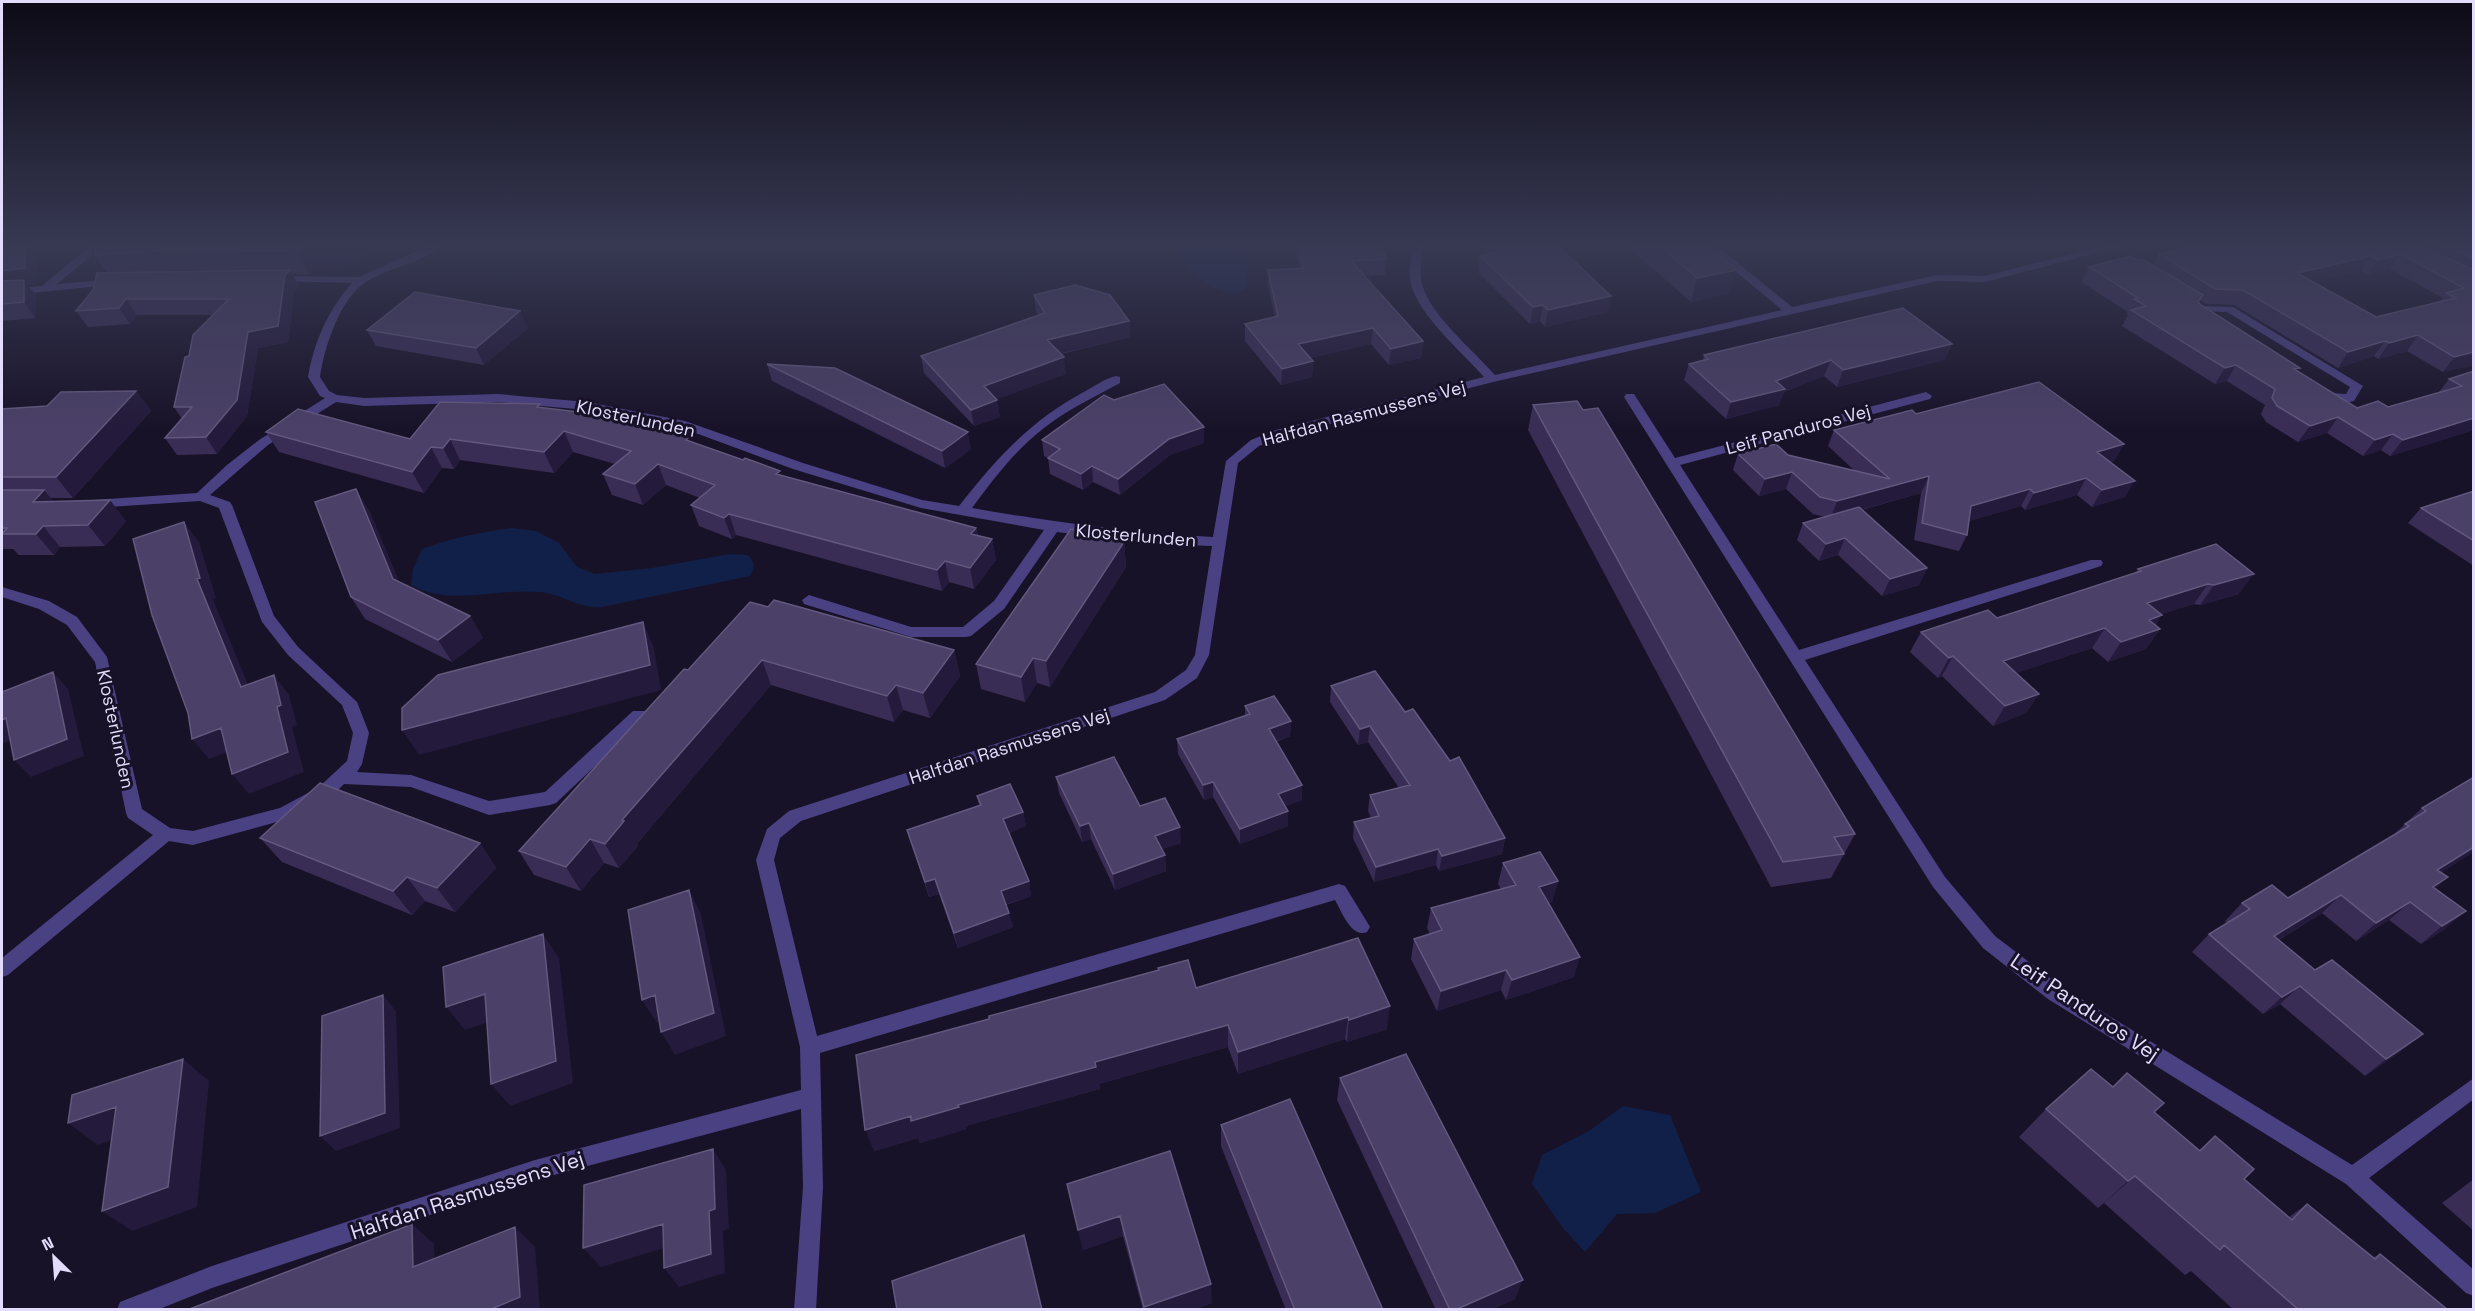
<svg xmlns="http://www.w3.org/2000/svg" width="2475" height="1311" viewBox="0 0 2475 1311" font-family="'Space Grotesk',sans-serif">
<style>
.water{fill:#112048}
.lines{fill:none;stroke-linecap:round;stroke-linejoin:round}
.street{fill:#4a4183;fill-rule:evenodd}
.wall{fill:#392d55;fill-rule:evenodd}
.shaded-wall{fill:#241a3b}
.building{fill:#4b4067;stroke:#63587e;stroke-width:1.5;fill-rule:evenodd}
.labels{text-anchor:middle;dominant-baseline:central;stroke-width:6;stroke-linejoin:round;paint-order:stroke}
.street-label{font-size:18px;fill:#e3dcfc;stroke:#181228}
.near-street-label{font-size:21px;fill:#e3dcfc;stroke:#181228}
</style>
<rect width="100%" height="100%" fill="#181228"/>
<path class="water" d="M1169 246H1243L1247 252V289C1216 305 1189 266 1169 246Z
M511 528 536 531 559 543 577 567 595 574 652 568 730 554 748 555C756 563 754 567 750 576L602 607C578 609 563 594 540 592 498 588 449 607 411 585L413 569 422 549C452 538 480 532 511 528Z
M1623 1106 1670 1115 1701 1192 1655 1213 1617 1214 1585 1252 1563 1228 1532 1184 1542 1155 1589 1131Z"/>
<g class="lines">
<path class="street" d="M90 246H103L57 284 115 279 119 280V284L2 296V290L42 286Z
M428 246H443C422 263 389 267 366 282 340 298 324 348 320 377L329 391 337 395 364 398 498 394 587 402 685 421 803 463 922 500 959 506C995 460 1030 421 1082 393 1093 387 1104 379 1116 376L1120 377V383C1094 397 1067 410 1044 428 1015 450 993 480 972 508 1052 522 1132 533 1213 537L1226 461 1251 440 1276 430 1484 377C1462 352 1420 317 1411 284 1408 272 1411 259 1413 246H1423C1422 259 1419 272 1422 284 1430 315 1473 350 1495 375L1782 310 1705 246H1717L1792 307 1937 275 1985 276 2103 246H2123L1985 282 1937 281 1493 382 1284 436 1259 446 1238 463 1209 655 1197 678 1165 700 801 821 780 838 774 860 817 1036 1339 884 1345 886 1367 922 1370 927 1367 932C1351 938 1342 912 1335 900L820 1053 823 1187 816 1310H794L803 1187 801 1109 535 1180 212 1288 157 1310H117L120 1302 212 1266 535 1160 801 1090 800 1047 756 860 767 829 789 811 1155 692 1186 670 1195 655 1212 546 1154 544 1057 532 1004 609 971 636 966 637H911L804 604 802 600 809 595 911 627H963L994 601 1044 530 921 508 793 469 682 428 587 410 498 402 364 406 336 402 268 445 210 495 230 502 232 505 274 616 298 647 357 702 369 733 362 764 357 772 411 775 489 801 545 792 633 711H645L647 715 645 719 556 803 550 805 489 815 411 787 344 784 331 797 284 820 193 845 169 841 8 975 2 977V958L153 835 128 818 126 813 95 662 67 625 39 609 2 597V587L49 601 77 617 107 657 142 809 170 828 193 831 280 808 319 787 347 761 353 733 342 705 288 655 262 622 219 508 200 501 93 508 86 504 93 500 197 493 227 465 259 440 325 398 320 396 308 377C314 342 328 310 352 283L277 281 273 280V276L359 277Z
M2414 246 2455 249 2474 257V265L2453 255 2426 253Z
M2203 306 2233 307 2363 386 2354 401 2350 402 2316 398V392L2346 394 2350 387 2227 312 2199 311V307Z
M1926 392 1932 396 1930 399 1680 465 1799 650 2091 560H2101L2103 563 2101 566 1805 660 1945 877 1995 936 2062 987 2352 1165 2474 1078V1099L2369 1178 2474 1270V1296L2466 1293 2346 1184 2048 999 1983 948 1933 887 1624 397 1626 394H1634L1675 458Z"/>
</g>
<path class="wall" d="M2 246H37L36 284 28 285 36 295 35 318 2 321Z
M97 246H367L368 259 314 270 310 274H293L299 286 294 291 288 342 258 348 247 416 217 454 177 455 165 438 182 419 174 407 189 356 213 315H137L130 324 88 327 76 311 107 273 95 255Z
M1296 246H1381L1386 259 1385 275 1365 276 1423 341 1421 358 1389 365 1371 344 1310 358 1313 361 1312 377 1281 385 1245 341V324L1275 317 1268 286V270L1300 268 1296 255Z
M1477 246H1558L1608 312 1545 327 1540 321 1530 324 1478 272 1480 256 1485 255Z
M1627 246H1708L1730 293 1691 302Z
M2438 246H2474V365L2443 372 2407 351 2378 359 2374 356 2338 368 2234 305 2206 304 2200 300 2198 302 2201 305 2297 371 2357 408 2388 407 2438 393 2449 379 2474 371V430L2390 456 2381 450 2363 456 2327 433 2298 442 2266 422 2261 414 2265 405 2227 381 2215 384 2122 326 2128 315 2126 314 2128 312 2081 282 2089 267 2137 260 2153 265 2159 254 2426 249 2434 252ZM2390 269 2443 298 2439 302 2376 317 2314 282 2361 271 2368 275Z
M1034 295 1129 321 1130 337 1061 354 1066 374 996 399 1000 417 974 426 924 373 921 356 1038 315 1036 311Z
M528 328 484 365 376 346 367 330Z
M1952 344 1944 360 1837 387 1824 376 1784 392 1779 405 1726 419 1684 380 1689 364 1703 360 1704 355Z
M767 364 971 449 945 468 772 381Z
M136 391 151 411 73 498H50L53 501 126 521 105 546 60 547 54 555H19L13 549H2V409L47 406Z
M1114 400 1204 427V443L1170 455 1120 495 1093 482 1083 490 1050 474 1048 458 1044 456 1042 440Z
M1533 405 1583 410 1855 834 1831 878 1771 887 1528 430Z
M541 408 689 441 782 475 976 528 978 535 992 539 996 560 974 589 949 582 942 591 736 535 732 539 699 526 691 505 700 498 666 485 643 505 612 495 603 474 615 464 573 452 554 473 460 460 454 469 442 468 424 493 279 452 266 432 410 439Z
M1916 414 2124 444 2114 461 2110 462 2125 497 2092 507 2077 495 2025 510 2021 506 1969 521 1967 535 1959 551 1914 540 1921 493 1862 510 1927 568 1919 585 1882 596 1838 555 1819 561 1797 540 1803 523 1825 517 1813 514 1786 489 1759 496 1733 470 1738 454 1855 471 1828 446 1834 430Z
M2474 491V566L2408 523 2421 508Z
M369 510 399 582 470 616 483 638 452 662 365 619 351 597Z
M1124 542 1126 567 1050 687 1037 683 1025 702 981 689 976 664Z
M2216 544 2239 594 2200 605 2194 604 2161 614 2156 625 2160 629 2146 649 2108 662 2092 648 2016 673 2039 694 2026 713 1993 726 1942 676 1938 678 1910 652 1921 632 1997 618 2136 573 2138 569Z
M768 607 954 650 960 676 930 718 903 710 894 722 771 685 637 844 638 846 619 868 604 863 581 891 534 875 519 851Z
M1331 686 1405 712 1505 838 1502 854 1439 871 1436 865 1374 882 1353 838 1354 822 1371 818 1368 811 1370 795 1399 788 1368 742 1358 745 1330 702Z
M1245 706 1291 721 1290 736 1276 742 1302 785V800L1285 806 1288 826 1240 844 1213 797 1204 800 1178 754 1177 739 1245 716Z
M1056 777 1140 806 1181 843 1162 849 1165 855 1166 871 1115 890 1091 839 1082 842 1059 793Z
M2474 777 2441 873 2448 877 2435 888 2445 929 2421 944 2389 920 2356 941 2322 913 2279 940 2315 970 2423 1034 2401 1051 2365 1076 2280 1004 2263 1014 2192 952 2209 934 2227 923 2225 921 2242 903 2288 898 2391 837 2422 808Z
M977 796 1023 812 1026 826 1009 833 1029 881 1031 896 1006 905 1013 927 958 948 939 894 929 897 907 830 979 806Z
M260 838 480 843 496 868 455 912 425 901 412 915 282 862Z
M1503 863 1558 881 1552 902 1548 903 1574 977 1506 1000 1501 990 1437 1011 1411 959 1414 939 1430 934 1427 928 1431 908 1501 889 1498 884Z
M1358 938 1387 1029 1347 1042 1345 1039 1238 1074 1228 1047 1099 1084 1100 1089 965 1126 966 1129 920 1143 918 1138 874 1151 989 1019 1158 971V968L1196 988Z
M1340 1078 1515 1299 1490 1310H1436L1337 1100Z
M2113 1087 2154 1112 2199 1150 2215 1136 2244 1179 2289 1217 2307 1204 2374 1257 2380 1254 2448 1310H2234L2191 1271 2185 1275 2104 1203 2098 1208 2019 1137 2046 1109Z
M1221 1125 1383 1310H1286L1221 1146Z
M1170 1151 1212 1303 1193 1310H1143L1123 1236 1083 1250 1067 1184Z
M2474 1179V1231L2442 1203Z"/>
<path class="shaded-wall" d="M25 246H37L36 284 28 285 36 295 35 318 24 302 2 288V271Z
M302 246H367L368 259 314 270 310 274 297 251Z
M2400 254 2390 269 2368 275 2378 260Z
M2371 256 2361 271 2288 288 2297 273Z
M290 270 299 286 294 291 288 342 258 348 247 416 217 454 206 437 248 332 285 275Z
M1737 270 1730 293 1691 302 1697 278Z
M1611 296 1608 312 1545 327 1548 310Z
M126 299 137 315 130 324 119 308Z
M1543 305 1540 321 1530 324 1533 307Z
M520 311 528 328 484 365 476 348Z
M1129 321 1130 337 1049 356 1047 340Z
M1373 328 1371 344 1298 361V344Z
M2418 335 2407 351 2378 359 2389 343Z
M1423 341 1421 358 1389 365 1391 349Z
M2385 341 2374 356 2338 368 2348 352Z
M1952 344 1944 360 1837 387 1843 370Z
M2474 352V365L2443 372 2454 357Z
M1064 357 1066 374 987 403 984 386Z
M1831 360 1824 376 1784 392 1779 405 1726 419 1731 402 1776 381Z
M1313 361 1312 377 1281 385 1282 369Z
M2236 365 2227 381 2215 384 2225 368Z
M136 391 151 411 73 498 56 477Z
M997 400 1000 417 974 426 971 410Z
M2338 417 2327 433 2298 442 2310 426Z
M2474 418V430L2390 456 2403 440Z
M1204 427V443L1170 455 1120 495 1118 479 1169 439Z
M564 431 573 452 554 473 544 452Z
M968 432 971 449 945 468 942 451Z
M2393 434 2381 450 2363 456 2375 440Z
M450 439 460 460 454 469 443 448Z
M2124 444 2114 461 2087 469 2097 452Z
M431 447 442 468 424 493 412 472Z
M658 464 666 485 643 505 635 484Z
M1092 466 1093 482 1083 490 1081 474Z
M1792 472 1786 489 1759 496 1765 479Z
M1929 476 1921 493 1831 518 1837 501Z
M2086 478 2077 495 2025 510 2034 493Z
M2135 481 2125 497 2092 507 2102 490Z
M356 489 369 510 407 601 393 579Z
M2030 489 2021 506 1962 523 1971 506Z
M44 490 61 511 33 502Z
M110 500 126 521 105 546 88 525Z
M729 514 736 535 732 539 724 518Z
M184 522 199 542 216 598 213 599 257 707 241 687 197 579Z
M43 526 60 547 54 555 36 534Z
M976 528 980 549 971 534Z
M1845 538 1838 555 1819 561 1826 544Z
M992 539 996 560 974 589 970 568Z
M1124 542 1126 567 1050 687 1046 661Z
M945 561 949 582 942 591 937 570Z
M1927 568 1919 585 1882 596 1890 579Z
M2254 574 2239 594 2200 605 2214 585Z
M2208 584 2194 604 2134 623 2147 603Z
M2162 615 2151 632 2160 629 2146 649 2108 662 2121 642 2149 620Z
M470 616 483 638 452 662 438 640Z
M643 622 654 648 661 690 419 755 402 730Z
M2105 628 2092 648 1992 681 2003 661Z
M954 650 960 676 930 718 923 693Z
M1953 656 1942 676 1938 678 1949 658Z
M1033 658 1037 683 1025 702 1021 677Z
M762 660 771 685 637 844 638 846 619 868 605 844 622 820Z
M53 672 68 689 84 756 31 777 14 760Z
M274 675 289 695 297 725 292 727 304 772 249 794 232 774 277 707Z
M896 685 903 710 894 722 887 696Z
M2039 694 2026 713 1993 726 2005 706Z
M6 718 23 735 2 744V720Z
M1291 721 1290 736 1268 744 1269 729Z
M1370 726 1368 742 1358 745 1360 729Z
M221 728 238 748 209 759 192 739Z
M1213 782V797L1204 800 1203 785Z
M1302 785V800L1277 809 1278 794Z
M1288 811V826L1240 844V829Z
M1023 812 1026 826 1006 834 1003 819Z
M1089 823 1091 839 1082 842 1080 826Z
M1180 827 1181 843 1156 851 1155 836Z
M1505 838 1502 854 1439 871 1442 856Z
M590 839 604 863 581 891 566 867Z
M480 843 496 868 455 912 437 888Z
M2474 847V852L2417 888 2437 870Z
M1438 849 1436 865 1374 882 1376 867Z
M1165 855 1166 871 1115 890 1113 874Z
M407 877 425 901 412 915 393 891Z
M2448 877 2427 896 2413 905 2433 887Z
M935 879 939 894 929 897 925 882Z
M1029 881 1031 896 1004 905 1001 891Z
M1558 881 1552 902 1533 908 1539 887Z
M689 890 701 914 726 1036 675 1055 661 1032Z
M2341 895 2322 913 2256 954 2274 936Z
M2410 902 2389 920 2356 941 2376 923Z
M2466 911 2445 929 2421 944 2442 926Z
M1009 913 1013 927 958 948 954 933Z
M543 934 559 958 573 1083 510 1106 491 1084Z
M1580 957 1574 977 1506 1000 1512 980Z
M1506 970 1501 990 1437 1011 1441 991Z
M2300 986 2280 1004 2263 1014 2282 997Z
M485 994 503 1017 465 1030 446 1007Z
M383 995 396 1011 400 1128 336 1151 320 1136Z
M655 995 669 1018 657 1023 642 1000Z
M1390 1006 1387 1029 1347 1042 1349 1020Z
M1348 1017 1345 1039 1238 1074V1052Z
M1228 1025V1047L1099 1084 1100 1089 965 1126 966 1129 920 1143 918 1138 874 1151 865 1130 911 1116 958 1105 1095 1062Z
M2423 1034 2401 1051 2365 1076 2386 1059Z
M183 1059 209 1081 197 1207 132 1231 102 1211Z
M116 1107 145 1129 98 1145 68 1123Z
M713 1149 726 1170 729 1229 723 1231 725 1273 679 1287 664 1268 709 1211Z
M2135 1176 2104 1203 2098 1208 2128 1181Z
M1120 1216 1123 1236 1083 1250 1078 1230Z
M412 1224 434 1244 435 1286 413 1267Z
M663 1224 678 1244 601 1267 583 1248Z
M515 1227 535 1247 540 1310H489Z
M1024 1235 1030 1255 1043 1310H1042Z
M1523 1280 1515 1299 1490 1310H1455Z
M1211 1284 1212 1303 1193 1310H1145L1144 1307Z"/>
<path class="building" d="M2 246H25V268L2 271Z
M97 246H302L297 251 166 250 95 255Z
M1298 246H1381L1386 259 1351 261 1423 341 1391 349 1373 328 1298 344 1313 361 1282 369 1245 324 1278 316 1268 270 1304 268Z
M1494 246H1558L1611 296 1548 310 1543 305 1533 307 1480 256 1500 252Z
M1660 246H1708L1737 270 1697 278Z
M2188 246H2425L2426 249 2474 270V352L2454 357 2418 335 2389 343 2385 341 2348 352 2243 290 2215 289 2159 254ZM2400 254 2464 288 2446 293 2456 298 2376 317 2297 273 2371 256 2378 260Z
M2448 246 2474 247V259Z
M2130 256 2137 260 2142 259 2203 295 2198 302 2201 305 2300 368 2294 369 2357 408 2378 401 2388 407 2462 386 2449 379 2474 371V418L2403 440 2393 434 2375 440 2338 417 2310 426 2277 406 2272 398 2275 389 2236 365 2225 368 2131 310 2146 306 2134 299 2138 298 2089 267Z
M290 270 285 275 278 326 248 332 237 400 206 437 165 438 192 407H174L185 357 189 356 193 335 229 299H126L119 308 76 311 93 290 97 273Z
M24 280V302L2 304V281Z
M1075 285 1110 295 1129 321 1047 340 1064 357 984 386 997 400 971 410 921 356 1045 313 1034 295Z
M415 292 520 311 476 348 367 330Z
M1903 308 1952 344 1843 370 1831 360 1776 381 1785 389 1731 402 1689 364 1708 359 1704 355Z
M767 364 835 368 968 432 942 451Z
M2039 382 2124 444 2097 452 2135 481 2102 490 2086 478 2034 493 2030 489 1971 506 1967 535 1922 523 1929 476 1837 501 1820 497 1792 472 1765 479 1738 454 1776 444 1788 455 1890 479 1834 430 1912 410 1916 414Z
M1164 384 1204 427 1169 439 1118 479 1092 466 1081 474 1048 458 1060 449 1042 440 1104 395 1114 400Z
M136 391 56 477H2V409L47 406 61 392Z
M1577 401 1583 410 1598 408 1855 834 1834 837 1844 854 1783 862 1533 405Z
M440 402 540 404 537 407 611 416 688 438 686 440 743 460 745 458 780 471 776 474 976 528 971 534 992 539 970 568 945 561 937 570 729 514 724 518 691 505 715 485 658 464 635 484 603 474 631 451 564 431 544 452 450 439 443 448 431 447 412 472 266 432 298 409 410 439Z
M356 489 393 579 470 616 438 640 351 597 315 502Z
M2 490H44L33 502 110 500 88 525 43 526 36 534H2L7 528H2Z
M2474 491V541L2421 508Z
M1859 507 1927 568 1890 579 1845 538 1826 544 1803 523Z
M184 522 200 578 197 579 241 687 274 675 281 705 277 707 288 752 232 774 221 728 192 739 188 713 152 615 133 539Z
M1071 529 1124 542 1046 661 1033 658 1021 677 976 664Z
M2216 544 2254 574 2214 585 2208 584 2147 603 2162 615 2149 620 2160 629 2121 642 2105 628 2003 661 2039 694 2005 706 1953 656 1949 658 1921 632 1988 610 1997 618 2141 571 2138 569Z
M774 600 954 650 923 693 896 685 887 696 762 660 622 820 624 821 605 844 590 839 566 867 519 851 684 669 688 670 750 602 768 607Z
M643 622 650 665 402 730V708L438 675Z
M1375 671 1405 712 1413 709 1450 761 1459 757 1505 838 1442 856 1438 849 1376 867 1354 822 1379 816 1370 795 1410 785 1370 726 1360 729 1331 686Z
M53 672 67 739 14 760 6 718 2 720V692Z
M1274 696 1291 721 1269 729 1302 785 1278 794 1288 811 1240 829 1213 782 1203 785 1177 739 1250 714 1245 706Z
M1114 757 1140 806 1165 798 1180 827 1155 836 1165 855 1113 874 1089 823 1080 826 1056 777Z
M2474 777V847L2437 870 2448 877 2433 887 2466 911 2442 926 2410 902 2376 923 2341 895 2274 936 2315 970 2332 960 2423 1034 2386 1059 2300 986 2282 997 2209 934 2250 909 2242 903 2272 885 2288 898 2409 826 2405 824 2426 811 2422 808Z
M320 783 480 843 437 888 407 877 393 891 260 838Z
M1010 784 1023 812 1003 819 1029 881 1001 891 1009 913 954 933 935 879 925 882 907 830 981 805 977 796Z
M1540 852 1558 881 1539 887 1580 957 1512 980 1506 970 1441 991 1414 939 1442 930 1431 908 1516 885 1503 863Z
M689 890 714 1013 661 1032 655 995 642 1000 628 910Z
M543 934 556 1061 491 1084 485 994 446 1007 443 967Z
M1358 938 1390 1006 1349 1020 1348 1017 1238 1052 1228 1025 1095 1062 1096 1067 958 1105 959 1107 911 1121V1116L865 1130 856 1055 989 1019V1016L1159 970 1158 968 1188 960 1196 988Z
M383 995 385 1113 320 1136 322 1016Z
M1406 1054 1523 1280 1455 1310H1450L1340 1078Z
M183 1059 168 1187 102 1211 116 1107 68 1123 72 1095Z
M2091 1069 2113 1087 2127 1073 2164 1103 2154 1112 2200 1151 2215 1136 2254 1169 2244 1179 2292 1220 2307 1204 2375 1259 2380 1254 2448 1310H2299L2224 1245 2220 1250 2135 1176 2128 1181 2046 1109Z
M1290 1099 1383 1310H1295L1221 1125Z
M713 1149 715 1209 709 1211 711 1254 664 1268 663 1224 583 1248 584 1185Z
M1170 1151 1211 1284 1144 1307 1120 1216 1078 1230 1067 1184Z
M412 1224 413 1267 515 1227 520 1297 489 1310H187Z
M1024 1235 1042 1310H897L892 1281Z"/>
<linearGradient id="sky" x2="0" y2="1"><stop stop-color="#0d0a16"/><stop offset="0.57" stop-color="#373953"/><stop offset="1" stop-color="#373953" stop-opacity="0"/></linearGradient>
<rect width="2475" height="430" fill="url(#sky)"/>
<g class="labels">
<g class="street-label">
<text transform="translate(1364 413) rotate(-15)">Halfdan Rasmussens Vej</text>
<text transform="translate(636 418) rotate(12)">Klosterlunden</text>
<text transform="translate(1798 429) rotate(-15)">Leif Panduros Vej</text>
<text transform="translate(1136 535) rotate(5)">Klosterlunden</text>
<text transform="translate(116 729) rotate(78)">Klosterlunden</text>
<text transform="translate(1009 746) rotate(-18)">Halfdan Rasmussens Vej</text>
</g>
<g class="near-street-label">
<text transform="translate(2085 1007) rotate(34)">Leif Panduros Vej</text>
<text transform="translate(467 1195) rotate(-18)">Halfdan Rasmussens Vej</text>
</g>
</g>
<rect width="2475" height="1311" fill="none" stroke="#e3dcfc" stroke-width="6"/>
<g transform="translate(54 1257) rotate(335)" stroke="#181228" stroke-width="4.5" paint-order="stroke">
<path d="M0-4.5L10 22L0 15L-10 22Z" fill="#e3dcfc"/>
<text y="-9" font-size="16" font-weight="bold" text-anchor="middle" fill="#e3dcfc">N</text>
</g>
</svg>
